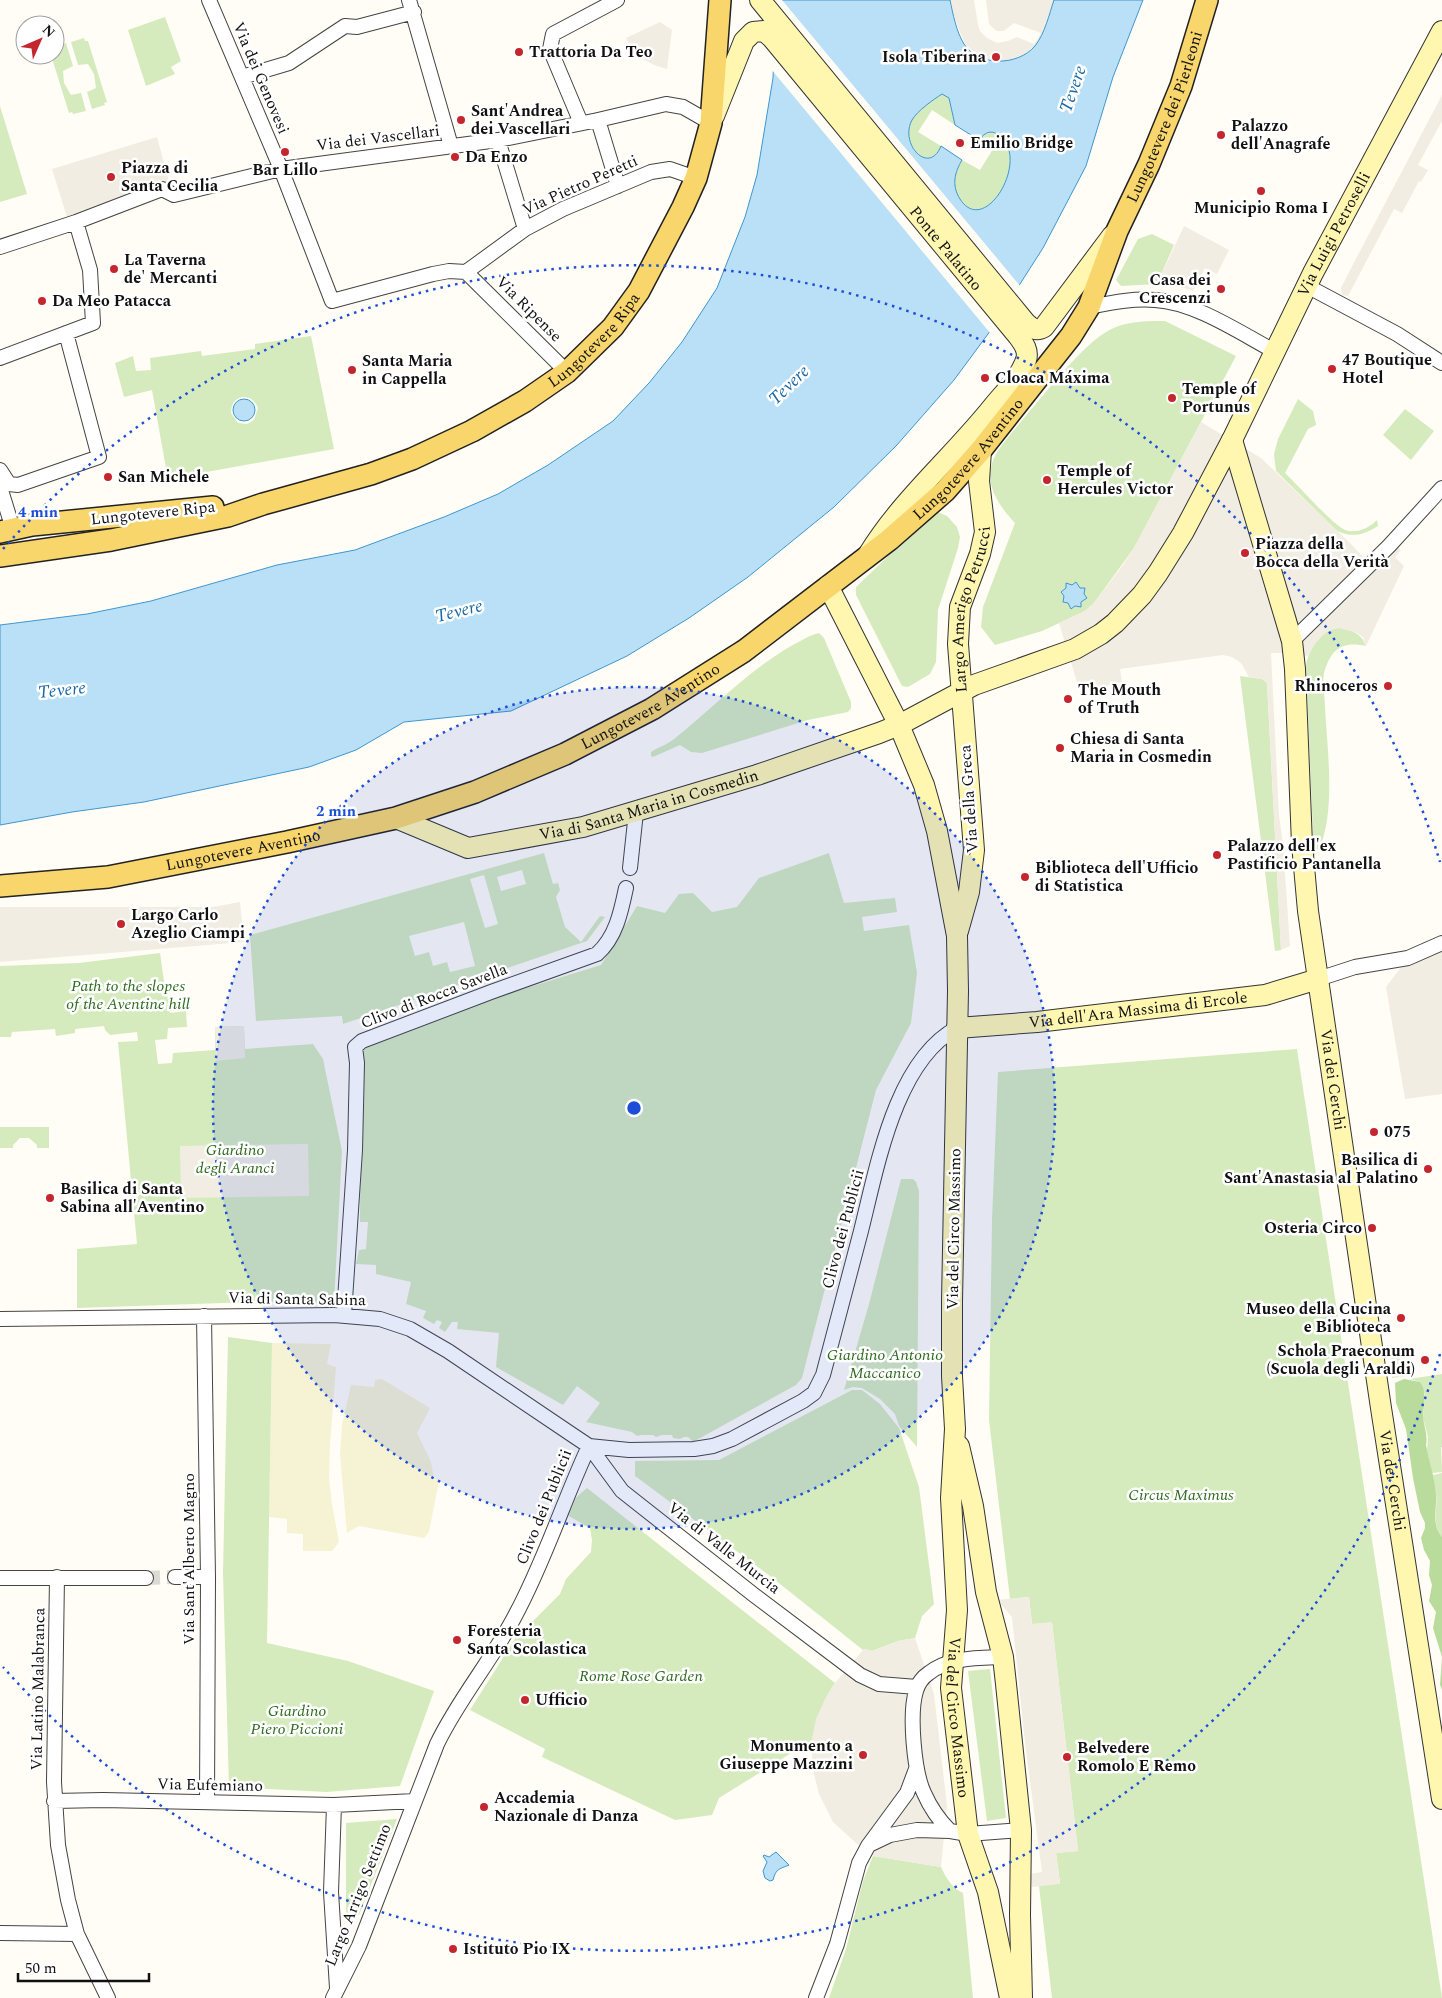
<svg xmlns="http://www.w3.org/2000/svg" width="1442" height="1998" viewBox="0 0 1442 1998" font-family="Spectral,serif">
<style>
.farmland{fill:#f6f3d4}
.green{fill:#d5ebbd;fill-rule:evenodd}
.forest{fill:#b9dc9c}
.plaza{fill:#f1ede2}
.water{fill:#b9e0f7;stroke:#3f96cf;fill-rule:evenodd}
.pier{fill:#fffdf5}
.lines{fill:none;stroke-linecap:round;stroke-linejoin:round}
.street-tunnel{stroke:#dbdad3;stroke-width:14;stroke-dasharray:14 7;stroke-linecap:butt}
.street-casing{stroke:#444;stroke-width:16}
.secondary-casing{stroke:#333;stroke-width:22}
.primary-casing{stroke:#222;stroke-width:24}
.street{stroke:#fff;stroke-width:14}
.secondary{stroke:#fff6b0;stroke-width:20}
.primary{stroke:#f9d66b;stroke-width:21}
.ring{fill:none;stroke:#1d4ed8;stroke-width:2.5;stroke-dasharray:2.5 5}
.poi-dot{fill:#c4262e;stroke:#fff;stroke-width:2}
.labels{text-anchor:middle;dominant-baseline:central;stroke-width:5;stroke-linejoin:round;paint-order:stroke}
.poi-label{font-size:16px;font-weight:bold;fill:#111;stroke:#fff;text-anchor:start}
.street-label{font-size:16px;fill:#111;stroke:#fff}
.park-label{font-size:16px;font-style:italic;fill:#2f6b1f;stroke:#fff}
.water-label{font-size:18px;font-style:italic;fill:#1768a6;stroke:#fff}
.centre{fill:#1d4ed8;stroke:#fff;stroke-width:2.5}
.ring-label{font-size:15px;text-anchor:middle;font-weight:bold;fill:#1d4ed8;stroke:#fff;stroke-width:5;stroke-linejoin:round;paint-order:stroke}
</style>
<rect width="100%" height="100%" fill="#fffdf5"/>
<path class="farmland" d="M272 1343 331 1344 327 1364 336 1367 330 1445 329 1478 332 1504 339 1542 332 1551H303V1534L287 1533V1519L269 1517Z
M382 1379 430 1408 417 1433 431 1462 434 1479 439 1481 429 1532 424 1538 359 1526 347 1533 340 1455 342 1425 351 1385 374 1387 375 1380Z"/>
<path class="green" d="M165 17 181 61 171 67 175 74 146 86 128 30Z
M84 38 85 41H88L107 102 104 103 105 105 92 109 87 92 96 88 94 74 88 64 78 65 71 42Z
M66 43 73 66 63 71 64 83 71 95 81 93 86 111 73 114 72 112 69 113 51 55H55V46Z
M942 94 949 98 955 125 932 110 918 132 941 146C930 176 899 144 912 120 918 110 933 100 942 94Z
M0 106 27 194 0 202Z
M992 132C1039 150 983 245 958 196 951 182 956 171 962 160L980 170 993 149 979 140 983 135Z
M1152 234 1174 245 1157 284 1121 286 1116 280 1138 239Z
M1165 321 1236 356 1134 548 1094 603 1085 611 1042 631 995 645 981 627 983 607 1015 523C1003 510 991 495 990 476 990 469 992 461 996 454 1005 439 1018 426 1029 412 1050 388 1087 338 1116 327 1131 321 1150 321 1165 321Z
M311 336 334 449 168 479 152 390 124 397 115 363 133 356 136 371 151 370 150 358 201 351 202 356 255 349V344ZM242 397C250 397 255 400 258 408L254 420 247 424 238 423 231 413C231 405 234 399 242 397Z
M1298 399 1313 411 1316 425 1308 429 1285 473C1297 484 1333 525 1345 530 1357 534 1369 528 1377 520L1378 526C1363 535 1354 538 1337 531L1276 471 1274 454 1278 439Z
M1405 409 1434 431 1411 460 1383 435Z
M935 511 947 516 957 527 960 537 958 548 938 610 936 662 930 674 908 687 902 686 856 595V587Z
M1344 628C1355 632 1362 635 1366 646 1343 641 1331 648 1324 673 1322 683 1325 696 1325 707 1327 748 1338 824 1314 857L1306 666C1309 648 1322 626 1344 628Z
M819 633 824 638 851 702V708L848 712 808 720 702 753 691 752 680 745 653 757 651 756V752C658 747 667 745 674 739 713 708 748 671 791 646 801 641 809 635 819 633Z
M1240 676 1262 679 1267 683 1281 950 1275 951Z
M544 853 553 884 558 883 560 890 556 897 565 927 581 942 600 916 605 917 587 941 343 1024 342 1016 256 1021 250 935ZM522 870 526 884 501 891 497 877ZM484 875 498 924 485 928 470 879ZM464 922 475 966 450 972 447 962 433 966 429 952 415 956 409 936Z
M829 853 844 903 895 898 897 912 862 917 864 931 909 925 917 973 911 1023 876 1090 802 1378 796 1385 693 1442 688 1437H684L680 1439 673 1438 672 1435H662L656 1437 653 1435H641L637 1436 632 1432 586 1422 600 1403 577 1386 563 1405 496 1367 499 1333 457 1329 458 1322H452L445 1332 439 1328 442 1322 437 1320 434 1324 423 1318 426 1311 406 1304 411 1282 376 1274V1265L356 1264 359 1250 366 1249 368 1222H360L361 1048 510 993 601 965 637 906 665 913 679 894 693 893 712 912 737 907 759 878Z
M160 953 165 988H167L170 1013 186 1011 187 1027 168 1028 167 1039 155 1040 158 1064 172 1063 173 1053 215 1050V1027L244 1026 245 1049 313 1044 323 1059 342 1151 334 1303 252 1302 77 1308V1249L137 1244 118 1042 138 1041 137 1032 110 1035 105 1030 104 1026 75 1029V1033L56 1036 55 1029 12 1032 11 1037H0V966L79 963Z
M1297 1049 1442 1998H1052L1039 1886 1060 1883 1056 1853 1078 1851 1052 1623 1032 1624 1029 1597 1010 1599 989 1420 992 1220 998 1072Z
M0 1127H49V1148H37V1145L29 1138H20L13 1145V1148H0Z
M901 1179H913L916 1182 919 1191 917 1447 899 1426 895 1414 880 1399 862 1388 853 1387 844 1390 869 1304Z
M228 1337 272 1343 267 1643 348 1661 434 1691 400 1786 326 1792 229 1787 223 1573Z
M1390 1356H1400L1401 1365H1407L1408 1376 1392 1378Z
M1442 1374V1447H1441L1442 1472 1432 1473 1427 1451 1428 1437 1423 1418 1425 1394 1420 1382 1409 1379Z
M852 1390H862L880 1404 899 1428 919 1487 934 1604 922 1616 915 1638 898 1641 872 1651 865 1649 863 1650 770 1576 635 1476V1461L719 1460Z
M1442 1473V1537C1431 1523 1438 1510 1436 1494 1435 1488 1434 1481 1433 1475Z
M587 1488 835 1683C823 1701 816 1719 812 1740L719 1798 712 1815 675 1820 542 1757 545 1749 470 1710 518 1634 526 1628 560 1594 566 1579 591 1552 592 1540 590 1528 567 1515 573 1500Z
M990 1669 1006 1818 987 1821 968 1671Z
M397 1819 359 1915 346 1914V1823Z
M873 1856 941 1867C946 1878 952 1888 963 1893L973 1998H829L846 1949 863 1881Z"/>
<path class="forest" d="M1404 1379 1420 1382C1428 1392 1423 1405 1423 1417 1424 1427 1428 1435 1426 1445 1429 1462 1435 1478 1436 1495 1437 1511 1431 1523 1442 1537V1690L1440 1685 1442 1657 1433 1628 1436 1612 1429 1601 1432 1585 1429 1575 1430 1561 1424 1550 1421 1538 1425 1528V1523L1420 1512 1413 1478 1406 1429 1396 1403 1395 1383Z"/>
<path class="plaza" d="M950 0H974L978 25 980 31 987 38 997 43 1008 41 1017 37 1034 44 1041 33 1030 29 1014 23 1004 31H997L993 28 989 24 986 0H1054L1043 33 1034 47 1021 57 1003 61 992 60 980 57 965 44 955 20Z
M660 22 672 30 667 69 654 65 643 59 633 51 626 38Z
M1442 95V121L1418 165 1428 170 1421 182 1419 181 1402 213 1394 209 1348 296 1342 295 1341 288 1348 274Z
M157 137 171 189 164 197 91 225 71 230 52 169Z
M1184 226 1229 250 1217 274 1205 268 1193 291 1184 288 1157 284Z
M1201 422 1261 458 1351 544 1375 570 1396 546 1401 550 1395 557 1404 566 1366 646 1363 637 1355 632 1338 628 1328 631 1322 636 1315 644 1308 656 1289 653H1271L1279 815 1283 845 1290 946 1281 950 1267 683 1262 679 1249 677 1241 663 1232 657 1223 655 1120 669 1122 682 1089 690 1083 684 1077 682 1059 623 1085 611 1094 603 1123 565 1134 548Z
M240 902 244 942 0 962V907H213Z
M1442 943V1094L1405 1099 1386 987 1408 958Z
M244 1026 245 1058 216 1061 215 1027Z
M308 1144 309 1196 181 1198 180 1146Z
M1029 1597 1032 1624 1052 1622 1078 1851 1056 1853 1060 1884 1032 1887 1030 1874 1042 1872 1025 1743 1012 1617 997 1600Z
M915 1638 934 1694 947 1806 941 1867 873 1856 856 1843 833 1822 819 1794 812 1766V1740L816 1719 826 1697 835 1683 863 1650 865 1649 872 1651 898 1641Z"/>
<path class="water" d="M776 0H950C953 14 956 31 964 44 979 67 1018 66 1035 46 1045 33 1049 15 1054 0H1143L1113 77 1086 166 1043 248 988 334 954 380 896 446 834 507 748 577 689 618 627 656 511 711 404 722 356 750 309 767 144 802 72 812 0 825V625L87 614 151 601 277 565 355 550 444 517 498 494 548 465 613 421 649 383 682 342 717 288 745 217 757 175 773 78ZM942 94 949 98 955 125 979 140C983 135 988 130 995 133 1035 152 986 240 960 199 951 185 955 172 962 160L941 146C929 176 899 144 912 120 918 110 933 100 942 94Z
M233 410a11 11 0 1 1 22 0a11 11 0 1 1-22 0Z
M1076 582 1080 588H1085L1084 594 1087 598 1081 602V607L1075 606 1071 609 1068 603 1063 602 1064 596 1061 592 1066 588V583L1072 585Z
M776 1852 789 1865C780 1869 776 1868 773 1880L770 1881 765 1878 763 1871 767 1862 763 1856 764 1855 769 1857Z"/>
<path class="pier" d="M774 0H782L1021 287 991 334 771 69Z"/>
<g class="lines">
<path class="street-tunnel" d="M146 1578 175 1577"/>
<g class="street-casing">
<path id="street" d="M209 0 281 169 332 301 433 274 449 271 466 272 525 229 563 209 651 172 670 169 696 178
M409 0 451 146
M242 77 289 63 345 26 357 27 414 12
M598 120 618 186
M581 123 550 49 553 34 617 0
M498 140 525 229
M0 247 76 222 162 189 174 195 281 169 498 140 598 120 666 104 683 107 711 123
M466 272 567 372
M1307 286 1397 334 1442 363
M1089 307C1110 303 1133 298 1155 300 1195 302 1240 333 1276 352
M0 358 93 323 90 270 76 222
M0 470 9 484 18 485 99 457 66 333
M0 487 13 529
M1292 641 1389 546 1442 488
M630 868 636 812
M1318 979 1355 967 1408 958 1442 943
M344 1315 355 1150 357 1063 355 1047 362 1041 491 992 597 954C616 937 621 912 626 888
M204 1316 208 1577 207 1802
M0 1319 334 1315 380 1319 410 1329 448 1351 574 1436 589 1446 622 1491 754 1595 860 1675 879 1684 917 1687
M589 1446 629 1450 694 1449 713 1446 732 1439 803 1401 814 1393 823 1375C836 1327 848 1279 861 1231 877 1168 895 1061 957 1028
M57 1577 54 1782 58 1845 68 1900 77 1934 108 1998
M175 1577H208
M0 1578H146
M54 1801 103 1800 334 1805 415 1801
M334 1805 331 1892 337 1988
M950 1831C939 1820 930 1807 924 1793 914 1772 909 1714 916 1691 918 1684 923 1677 929 1673 949 1657 979 1658 1003 1657
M871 1844 890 1835 917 1830 950 1831 968 1834 1021 1830
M0 1933 77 1934
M333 1998 359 1946 437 1744C459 1698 493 1659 516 1614 545 1560 563 1502 589 1446
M816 1998 837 1944 859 1863 868 1846 907 1793 916 1769"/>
</g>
<g class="secondary-casing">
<g id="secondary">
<path d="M760 0 1025 322C1031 328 1036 332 1044 327L1112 236"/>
<path id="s1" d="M714 116 744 41 753 32 764 31 772 38 1018 336C1024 344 1029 351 1026 360 1020 377 1006 391 995 404 954 456 902 499 868 555"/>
<path id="s2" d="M1232 440 1292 641 1295 669 1302 844 1308 911 1381 1408 1442 1799"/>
<path id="s3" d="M828 586 899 725 924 785 937 831 957 936 958 991 952 1301V1376L955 1429 951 1498 957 1610 951 1688 968 1834 988 1892 1010 1998"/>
<path id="s4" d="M396 818 468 848 583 827 757 775 879 733 899 725 974 685 1075 649 1101 634 1115 623 1142 595 1158 573 1183 533 1232 440 1313 273 1442 31"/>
<path id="s5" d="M958 931 969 892 974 850 958 644 960 607 980 554 985 532 979 481 981 450"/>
<path id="s6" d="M957 1028 1037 1022 1265 995 1318 979"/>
<path d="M959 1446 973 1506 986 1592 1003 1657 1006 1684 1021 1830 1020 1915 1022 1998"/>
</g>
</g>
<g class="primary-casing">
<g id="primary">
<path d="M0 532 32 525 213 507"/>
<path id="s7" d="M0 556 111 540 228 516 263 504 371 474 412 459 472 431 525 401 567 372 613 327 639 291 683 207 696 178 711 123 720 0"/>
<path id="s8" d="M0 886 108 877 287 842 396 818 475 792 565 754 652 709 744 651 889 540 945 491 981 450 1071 336 1089 307 1117 231 1149 164 1181 86 1207 0"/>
</g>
</g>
<use href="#street" class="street"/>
<use href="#secondary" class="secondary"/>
<use href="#primary" class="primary"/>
</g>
<circle cx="634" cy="1108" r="421" fill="#1d4ed8" fill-opacity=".12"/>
<g class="ring">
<circle cx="634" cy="1108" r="421"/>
<path d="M1440 1354A843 843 0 0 1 3 1667M3 549A843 843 0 0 1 1440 862"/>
</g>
<g class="poi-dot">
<circle cx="519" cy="52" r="5"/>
<circle cx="996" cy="57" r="5"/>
<circle cx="461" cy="120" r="5"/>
<circle cx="1221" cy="135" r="5"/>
<circle cx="960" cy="143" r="5"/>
<circle cx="285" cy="152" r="5"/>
<circle cx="455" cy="157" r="5"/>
<circle cx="111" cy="177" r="5"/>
<circle cx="1261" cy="191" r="5"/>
<circle cx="114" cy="269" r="5"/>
<circle cx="1221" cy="289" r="5"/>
<circle cx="42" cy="301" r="5"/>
<circle cx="1332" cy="369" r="5"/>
<circle cx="352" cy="370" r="5"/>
<circle cx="985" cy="378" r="5"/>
<circle cx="1172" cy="398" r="5"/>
<circle cx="108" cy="477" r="5"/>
<circle cx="1047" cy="480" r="5"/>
<circle cx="1245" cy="553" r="5"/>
<circle cx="1388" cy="686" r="5"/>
<circle cx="1068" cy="699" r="5"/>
<circle cx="1060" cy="748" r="5"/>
<circle cx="1217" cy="855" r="5"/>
<circle cx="1025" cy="877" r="5"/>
<circle cx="121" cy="924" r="5"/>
<circle cx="1374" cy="1132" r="5"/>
<circle cx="1428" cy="1169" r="5"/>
<circle cx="50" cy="1198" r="5"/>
<circle cx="1372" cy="1228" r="5"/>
<circle cx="1401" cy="1318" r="5"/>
<circle cx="1425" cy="1360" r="5"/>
<circle cx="457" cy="1640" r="5"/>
<circle cx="525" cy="1700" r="5"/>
<circle cx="863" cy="1755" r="5"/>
<circle cx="1067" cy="1757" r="5"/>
<circle cx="484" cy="1807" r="5"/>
<circle cx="453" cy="1949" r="5"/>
</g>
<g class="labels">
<g class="poi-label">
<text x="529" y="52">Trattoria Da Teo</text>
<text x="986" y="57" text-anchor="end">Isola Tiberina</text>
<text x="471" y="111">Sant'Andrea<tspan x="471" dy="18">dei Vascellari</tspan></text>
<text x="1231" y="126">Palazzo<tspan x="1231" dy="18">dell'Anagrafe</tspan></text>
<text x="970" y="143">Emilio Bridge</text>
<text x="465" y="157">Da Enzo</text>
<text x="121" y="168">Piazza di<tspan x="121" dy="18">Santa Cecilia</tspan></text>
<text x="285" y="170" text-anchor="middle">Bar Lillo</text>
<text x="1261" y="208" text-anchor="middle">Municipio Roma I</text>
<text x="124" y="260">La Taverna<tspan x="124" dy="18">de' Mercanti</tspan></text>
<text x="1211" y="280" text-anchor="end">Casa dei<tspan x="1211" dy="18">Crescenzi</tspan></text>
<text x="52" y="301">Da Meo Patacca</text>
<text x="1342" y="360">47 Boutique<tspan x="1342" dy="18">Hotel</tspan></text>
<text x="362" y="361">Santa Maria<tspan x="362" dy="18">in Cappella</tspan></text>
<text x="995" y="378">Cloaca Máxima</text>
<text x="1182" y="389">Temple of<tspan x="1182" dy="18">Portunus</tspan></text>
<text x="1057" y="471">Temple of<tspan x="1057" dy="18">Hercules Victor</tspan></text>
<text x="118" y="477">San Michele</text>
<text x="1255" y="544">Piazza della<tspan x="1255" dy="18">Bocca della Verità</tspan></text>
<text x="1378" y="686" text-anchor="end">Rhinoceros</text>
<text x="1078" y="690">The Mouth<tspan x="1078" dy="18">of Truth</tspan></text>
<text x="1070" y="739">Chiesa di Santa<tspan x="1070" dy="18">Maria in Cosmedin</tspan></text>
<text x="1227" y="846">Palazzo dell'ex<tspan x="1227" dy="18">Pastificio Pantanella</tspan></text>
<text x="1035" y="868">Biblioteca dell'Ufficio<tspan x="1035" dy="18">di Statistica</tspan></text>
<text x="131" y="915">Largo Carlo<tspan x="131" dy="18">Azeglio Ciampi</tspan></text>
<text x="1384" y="1132">075</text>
<text x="1418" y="1160" text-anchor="end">Basilica di<tspan x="1418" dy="18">Sant'Anastasia al Palatino</tspan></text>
<text x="60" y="1189">Basilica di Santa<tspan x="60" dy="18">Sabina all'Aventino</tspan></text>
<text x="1362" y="1228" text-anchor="end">Osteria Circo</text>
<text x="1391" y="1309" text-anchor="end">Museo della Cucina<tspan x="1391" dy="18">e Biblioteca</tspan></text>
<text x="1415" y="1351" text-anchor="end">Schola Praeconum<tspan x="1415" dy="18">(Scuola degli Araldi)</tspan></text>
<text x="467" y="1631">Foresteria<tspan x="467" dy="18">Santa Scolastica</tspan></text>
<text x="535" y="1700">Ufficio</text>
<text x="853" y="1746" text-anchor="end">Monumento a<tspan x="853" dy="18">Giuseppe Mazzini</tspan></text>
<text x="1077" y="1748">Belvedere<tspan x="1077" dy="18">Romolo E Remo</tspan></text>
<text x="494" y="1798">Accademia<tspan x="494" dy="18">Nazionale di Danza</tspan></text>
<text x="463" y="1949">Istituto Pio IX</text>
</g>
<g class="street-label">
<text transform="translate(261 78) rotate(67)">Via dei Genovesi</text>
<text stroke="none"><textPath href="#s8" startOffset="1486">Lungotevere dei Pierleoni</textPath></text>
<text transform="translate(378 138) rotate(-7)">Via dei Vascellari</text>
<text transform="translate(580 185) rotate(-24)">Via Pietro Peretti</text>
<text stroke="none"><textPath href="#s4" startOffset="1215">Via Luigi Petroselli</textPath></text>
<text stroke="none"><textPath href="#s1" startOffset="388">Ponte Palatino</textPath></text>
<text transform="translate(529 309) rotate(45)">Via Ripense</text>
<text stroke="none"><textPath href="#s7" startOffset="644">Lungotevere Ripa</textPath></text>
<text stroke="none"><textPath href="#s8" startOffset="1086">Lungotevere Aventino</textPath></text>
<text transform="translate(153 513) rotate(-6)">Lungotevere Ripa</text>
<text stroke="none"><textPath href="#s5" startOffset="326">Largo Amerigo Petrucci</textPath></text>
<text stroke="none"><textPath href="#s8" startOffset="681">Lungotevere Aventino</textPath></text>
<text transform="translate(969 799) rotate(-94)">Via della Greca</text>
<text stroke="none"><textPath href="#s4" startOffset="264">Via di Santa Maria in Cosmedin</textPath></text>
<text stroke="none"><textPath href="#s8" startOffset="246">Lungotevere Aventino</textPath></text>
<text transform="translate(434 996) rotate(-21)">Clivo di Rocca Savella</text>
<text stroke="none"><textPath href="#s6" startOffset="182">Via dell'Ara Massima di Ercole</textPath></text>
<text stroke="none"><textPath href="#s2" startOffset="651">Via dei Cerchi</textPath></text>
<text transform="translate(843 1229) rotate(-75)">Clivo dei Publicii</text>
<text transform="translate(954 1229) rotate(-89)">Via del Circo Massimo</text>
<text transform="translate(297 1299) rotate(1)">Via di Santa Sabina</text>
<text stroke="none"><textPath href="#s2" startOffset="1056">Via dei Cerchi</textPath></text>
<text transform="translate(544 1507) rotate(-68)">Clivo dei Publicii</text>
<text transform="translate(724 1548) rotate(38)">Via di Valle Murcia</text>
<text transform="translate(189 1559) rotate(-90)">Via Sant'Alberto Magno</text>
<text transform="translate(38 1689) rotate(-89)">Via Latino Malabranca</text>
<text stroke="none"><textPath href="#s3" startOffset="1158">Via del Circo Massimo</textPath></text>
<text transform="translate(210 1785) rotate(1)">Via Eufemiano</text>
<text transform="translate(358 1895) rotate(-68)">Largo Arrigo Settimo</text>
</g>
<g class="park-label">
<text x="128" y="986">Path to the slopes<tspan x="128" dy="18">of the Aventine hill</tspan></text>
<text x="235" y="1150">Giardino<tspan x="235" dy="18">degli Aranci</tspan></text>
<text x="885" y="1355">Giardino Antonio<tspan x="885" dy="18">Maccanico</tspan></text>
<text x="1181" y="1495">Circus Maximus</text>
<text x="641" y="1676">Rome Rose Garden</text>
<text x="297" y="1711">Giardino<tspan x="297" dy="18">Piero Piccioni</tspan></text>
</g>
<g class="water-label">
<text transform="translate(1073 89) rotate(-71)">Tevere</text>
<text transform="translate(789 385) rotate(-44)">Tevere</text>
<text transform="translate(459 611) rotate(-14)">Tevere</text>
<text transform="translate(62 690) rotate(-6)">Tevere</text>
</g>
</g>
<circle cx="634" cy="1108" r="8" class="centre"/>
<g class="ring-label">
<text x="38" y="517">4 min</text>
<text x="336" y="816">2 min</text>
</g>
<g transform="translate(40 40) rotate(45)"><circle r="24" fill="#ffffff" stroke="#a0a0a0"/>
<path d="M0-4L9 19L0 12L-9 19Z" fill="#c4262e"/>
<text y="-8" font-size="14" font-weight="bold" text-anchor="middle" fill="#111111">N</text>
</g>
<path d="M18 1973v8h131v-8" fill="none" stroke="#111111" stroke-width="2.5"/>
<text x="25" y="1973" font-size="15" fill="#111111" stroke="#ffffff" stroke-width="4" paint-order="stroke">50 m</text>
</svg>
